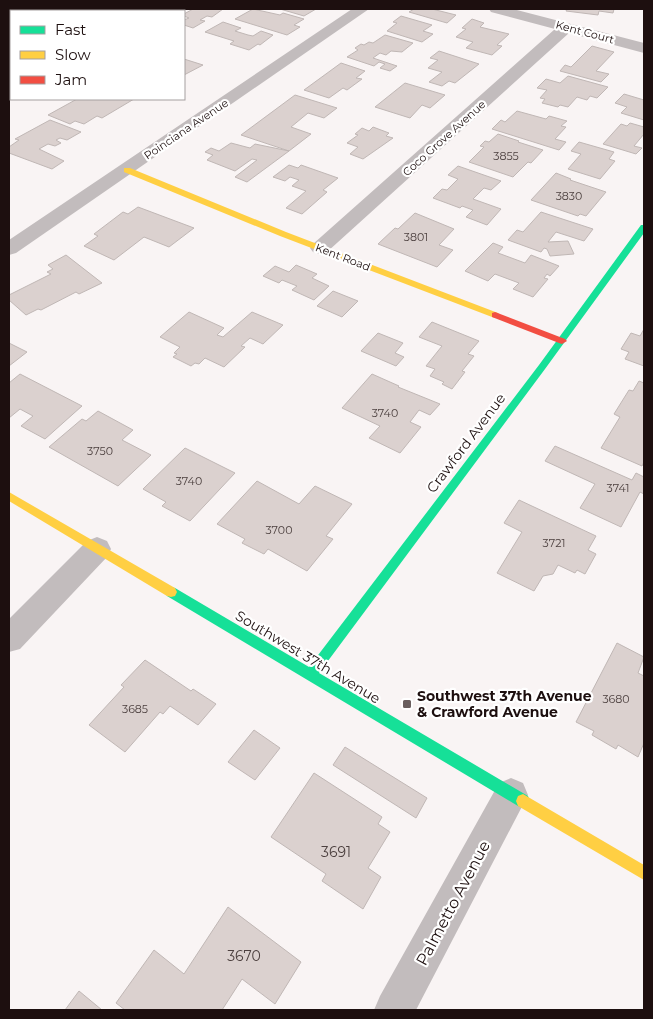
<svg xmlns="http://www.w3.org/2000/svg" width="653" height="1019" viewBox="0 0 653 1019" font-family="Montserrat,sans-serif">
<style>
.building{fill:#dbd1cf;stroke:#c0b7b5}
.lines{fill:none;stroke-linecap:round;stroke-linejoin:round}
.street{fill:#c2bcbd;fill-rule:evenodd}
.fast{fill:#16e098;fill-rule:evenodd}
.slow{fill:#ffcf43;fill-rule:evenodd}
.jam{fill:#f24e42;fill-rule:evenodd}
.poi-dot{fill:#6a5f5f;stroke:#fff;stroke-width:2}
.labels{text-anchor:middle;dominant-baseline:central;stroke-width:4.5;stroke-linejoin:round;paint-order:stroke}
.far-street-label{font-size:11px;fill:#1d0f0f;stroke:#fff}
.number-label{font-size:11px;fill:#4c403f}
.street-label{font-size:14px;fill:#1d0f0f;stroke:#fff}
.poi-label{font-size:14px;font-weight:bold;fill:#1d0f0f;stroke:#fff;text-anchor:start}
.near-number-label{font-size:14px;fill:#4c403f}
.near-street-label{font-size:16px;fill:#1d0f0f;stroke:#fff}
</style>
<rect width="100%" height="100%" fill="#f9f4f4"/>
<path class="building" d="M147 9H179L169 11H143Z
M193 9H223L212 17 207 16 200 20 205 21 193 28 184 25V20L189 18 184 16V14Z
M253 9 280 15 283 13 304 19 294 25 300 27 287 35 235 19Z
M280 9H316L304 16Z
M414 9H432L456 15 447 23 409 12Z
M567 9H614L613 13 599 11 598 15 566 11Z
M401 16 432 25 423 31 433 34 422 42 387 31 397 23 393 22Z
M472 19 484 23 480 27 509 34 497 45 502 46 492 55 466 48 473 42 456 37 466 29 462 28Z
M223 22 241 28 235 31 248 35 253 36 261 31 273 35 260 45 258 44 249 50 230 44 234 41 205 32Z
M385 35 413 43 402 52 391 51 386 55 380 53 373 58 397 66 390 71 380 68 385 64 379 62 374 66 347 57 358 50 355 48 361 44 364 45 369 42 373 43Z
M592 46 614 52 596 71 609 74 601 82 560 71 565 65 571 67Z
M439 51 479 64 455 83 449 81 442 86 429 82 442 72 428 68 438 60 430 58Z
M184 59 203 65 184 75Z
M341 63 365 71 356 78 362 79 347 90 343 88 329 98 304 90Z
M568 76 608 87 597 98 590 96 587 100 577 97 568 107 560 105 558 107 542 103 545 99 540 98 547 90 537 88 546 79 560 83Z
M405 83 445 95 430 108 422 105 410 118 375 107Z
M624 94 644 100V120L621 113 627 107 615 103Z
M295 95 337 108 324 118 308 113 291 127 311 134 289 151 241 135Z
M77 99H134L102 118 97 116 84 124 75 121 70 124 48 115Z
M517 111 546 119 549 116 567 121 561 126 566 127 555 139 566 142 559 150 492 129 501 120 505 122Z
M50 120 81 132 67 140 60 138 56 140 61 143 55 146 48 144 39 149 64 161 52 169 9 153V147L19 140 15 139Z
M630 123 644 127V134L634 146 642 148 636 154 603 144 621 124 627 126Z
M373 127 389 133 386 136 393 138 363 159 350 154 358 147 347 143 358 135 355 134 362 128 369 131Z
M498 134 519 141 518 142 543 150 531 163 528 162 513 177 469 162 484 147 480 146 485 141 489 142Z
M579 142 614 152 609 159 615 161 600 179 568 169 581 154 571 151Z
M231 143 250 148 255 144 289 151 247 182 235 177 257 160 252 159 235 171 207 160 213 155 205 152 211 148 219 151Z
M289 165 298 168 301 165 338 178 323 190 327 192 302 214 286 208 306 191 292 186 299 180 290 177 285 181 273 177Z
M458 166 501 181 491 190 484 188 473 199 501 209 487 225 466 217 473 210 462 206 460 208 433 198 442 189 447 190 458 179 448 175Z
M556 173 571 179 570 180 606 192 586 216 580 214 578 216 531 200Z
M138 207 194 228 169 247 144 237 114 260 84 246 98 236 94 234 123 212 128 214Z
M541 212 593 229 584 241 556 232 548 242 568 241 574 254 550 256 547 249 544 248 541 252 508 240 517 230 523 232Z
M415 213 454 229 439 245 453 250 437 267 378 244 395 228 398 229Z
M493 243 503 247 498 253 525 263 531 255 559 266 550 276 547 274 544 278 548 279 533 297 513 289 519 283 495 274 488 281 465 271Z
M66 255 102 283 79 294 76 292 41 310 38 309 26 315 9 300V295L51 274 47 272 53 269 48 265Z
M296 265 317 274 312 278 329 286 314 300 292 290 297 286 282 280 279 283 263 276 275 266 289 272Z
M333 291 358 301 342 317 317 306Z
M189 312 224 328 217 335 223 337 252 312 283 325 263 344 250 338 241 346 245 347 224 367 205 358 199 364 195 363 191 366 173 357 177 354 174 353 180 347 160 337Z
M432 322 479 341 468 354 474 356 462 371 465 372 452 389 442 384 444 382 430 376 435 369 426 366 442 346 419 337Z
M644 329V366L625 359 629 352 621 349 631 333 640 336Z
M378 333 403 343 395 353 404 357 396 366 361 351Z
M9 343 27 352 9 366Z
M20 374 82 406 45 439 21 426 33 416 20 409 9 418V383Z
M372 374 399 386 398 387 440 404 430 415 419 410 410 422 421 427 400 453 369 438 380 426 342 408Z
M639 381 644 383V462L642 466 601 448 620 417 614 414 629 390 633 391Z
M98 411 133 430 122 440 151 455 118 486 49 447 82 419 86 421Z
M555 446 632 480 636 473 644 477V494L640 492 621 527 580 508 595 484 545 461Z
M185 448 235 473 190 521 162 506 166 502 143 489Z
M257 481 299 504 315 486 352 504 326 536 333 539 307 571 268 549 264 554 242 543 245 539 217 524Z
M519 500 596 536 588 550 596 554 585 574 577 570 575 573 558 565 553 574 543 576 534 591 497 573 522 532 504 523Z
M617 643 644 657 638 673 644 676V743L638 757 618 745 616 749 592 735 594 731 576 722Z
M145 660 191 691 193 689 216 704 198 725 170 706 163 714 160 712 125 752 89 725 124 687 121 685Z
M254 730 280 748 255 780 228 762Z
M345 747 427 798 416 818 333 765Z
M314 773 382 817 378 824 390 832 368 868 381 877 363 909 322 881 326 874 271 837Z
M228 907 301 962 275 1004 242 979 222 1010H125L116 1003 154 950 184 974Z
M79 991 102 1010H65Z"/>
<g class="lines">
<path class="street" d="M352 9H369L16 253 9 255V240Z
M489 9H513L644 43V53L569 33 327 252 320 254 313 252 310 248 313 244 555 29 491 12Z
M97 537 107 541 111 549 107 557 20 649 9 652V619L87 541Z
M511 778 523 783 528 795 416 1010H374L380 996 499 783Z"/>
<path class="fast" d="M641 225H644V233L545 369 319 673 528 796 530 801 528 806 523 808 518 806 167 596 165 592 167 588 171 587 175 588 309 667 539 365Z"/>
<path class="slow" d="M124 168H130L286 232 498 313 500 315 495 318 492 317 280 236 124 172Z
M9 492 175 588 177 592 175 596 171 597 167 596 9 501Z
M523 794 644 865V880L518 806 516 801 518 796Z"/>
<path class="jam" d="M495 312 565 339 567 341 562 344 559 343 492 317V313Z"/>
</g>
<rect class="poi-dot" x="402" y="699" width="10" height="10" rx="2.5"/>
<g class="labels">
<g class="far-street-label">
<text transform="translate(585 32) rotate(15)">Kent Court</text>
<text transform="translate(186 129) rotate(-34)">Poinciana Avenue</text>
<text transform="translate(444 138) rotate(-42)">Coco Grove Avenue</text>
<text transform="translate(343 257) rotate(21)">Kent Road</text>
</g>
<g class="number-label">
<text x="506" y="156">3855</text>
<text x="569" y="196">3830</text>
<text x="416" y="237">3801</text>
<text x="385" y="413">3740</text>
<text x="100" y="451">3750</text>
<text x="189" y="481">3740</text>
<text x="618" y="488">3741</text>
<text x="279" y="530">3700</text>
<text x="554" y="543">3721</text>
<text x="616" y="699">3680</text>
<text x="135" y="709">3685</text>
</g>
<g class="street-label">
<text transform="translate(466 443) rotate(-53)">Crawford Avenue</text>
<text transform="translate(308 657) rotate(31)">Southwest 37th Avenue</text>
</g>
<g class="poi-label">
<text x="417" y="696">Southwest 37th Avenue<tspan x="417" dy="16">&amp; Crawford Avenue</tspan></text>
</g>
<g class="near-number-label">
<text x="336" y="852">3691</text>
<text x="244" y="956">3670</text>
</g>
<g class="near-street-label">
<text transform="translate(453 903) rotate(-62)">Palmetto Avenue</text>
</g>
</g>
<rect width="653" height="1019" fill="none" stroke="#1d0f0f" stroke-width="20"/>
<rect x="10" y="10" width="175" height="90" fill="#ffffff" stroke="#a59f9f"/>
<rect x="20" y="26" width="25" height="8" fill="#16e098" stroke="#a59f9f"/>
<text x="55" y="35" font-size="15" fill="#1d0f0f">Fast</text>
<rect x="20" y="51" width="25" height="8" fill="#ffcf43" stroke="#a59f9f"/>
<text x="55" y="60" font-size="15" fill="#1d0f0f">Slow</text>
<rect x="20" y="76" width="25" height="8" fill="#f24e42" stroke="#a59f9f"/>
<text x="55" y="85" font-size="15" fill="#1d0f0f">Jam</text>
</svg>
